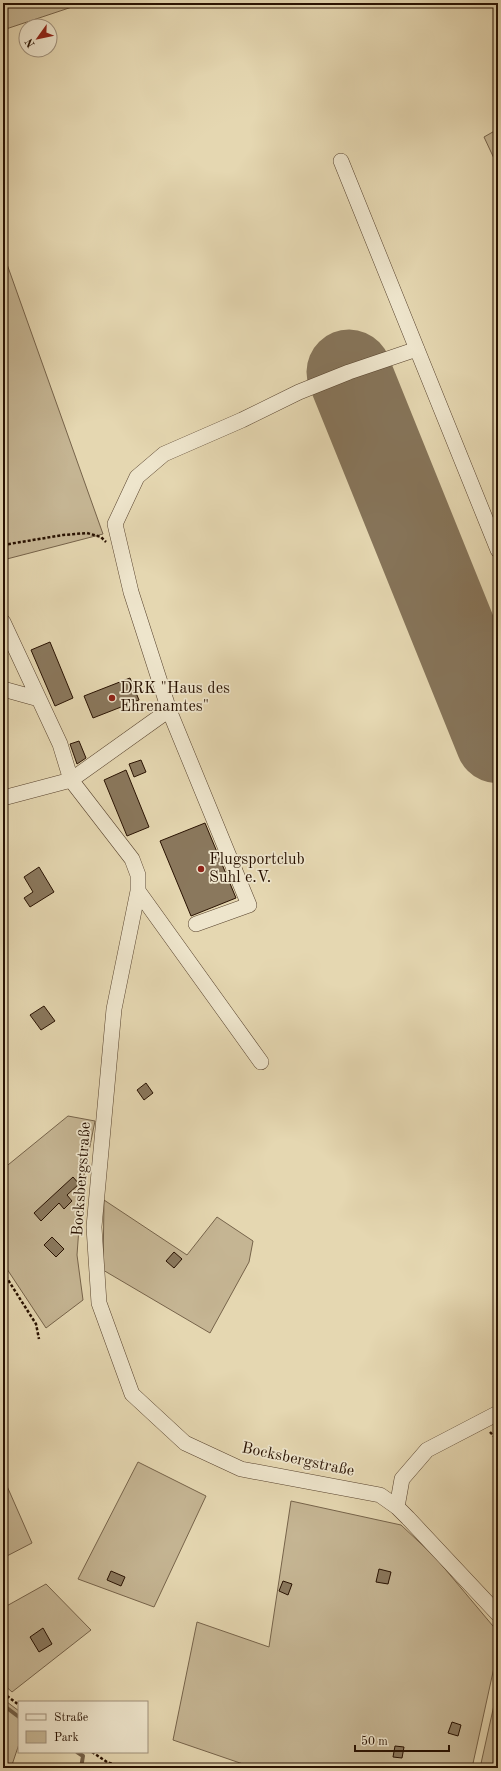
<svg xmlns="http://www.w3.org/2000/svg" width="501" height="1771" viewBox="0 0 501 1771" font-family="'Old Standard TT',serif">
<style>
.green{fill:#c5b593;stroke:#76634a}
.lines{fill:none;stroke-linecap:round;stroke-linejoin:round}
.stream{stroke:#736047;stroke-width:4}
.runway{stroke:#867459;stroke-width:85}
.building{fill:#8a785d;stroke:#281101}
.minor-casing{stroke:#57422d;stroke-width:16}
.path{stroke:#281101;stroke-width:2.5;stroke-dasharray:3 2;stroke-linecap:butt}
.minor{stroke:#eee5cc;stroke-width:15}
.poi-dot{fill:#8f2418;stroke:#eee5cc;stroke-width:1.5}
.labels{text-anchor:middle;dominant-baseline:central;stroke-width:3.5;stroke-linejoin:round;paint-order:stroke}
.poi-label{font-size:16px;fill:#281101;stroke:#eee5cc;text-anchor:start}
.street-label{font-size:16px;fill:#281101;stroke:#eee5cc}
</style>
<rect width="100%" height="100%" fill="#e5d7b1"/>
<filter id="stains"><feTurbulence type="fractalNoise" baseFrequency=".005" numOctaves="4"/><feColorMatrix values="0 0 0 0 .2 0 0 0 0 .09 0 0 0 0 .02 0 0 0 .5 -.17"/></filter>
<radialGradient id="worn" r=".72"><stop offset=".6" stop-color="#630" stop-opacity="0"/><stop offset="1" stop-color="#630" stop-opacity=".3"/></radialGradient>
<path class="green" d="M3 3H84L3 30Z
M498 129V167L484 137Z
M3 253 103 534 3 560Z
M68 1116 95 1121 82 1186 77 1255 83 1300 46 1328 3 1263V1169Z
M104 1200 187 1255 217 1217 253 1241 249 1262 210 1333 103 1270Z
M138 1462 206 1496 154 1607 78 1579Z
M3 1477 32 1543 3 1558Z
M291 1501 401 1525 435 1557 498 1632V1649L472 1768H246L243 1764 173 1740 197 1622 269 1647Z
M46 1584 91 1630 12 1692 3 1684V1608Z
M498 1687V1768H480Z
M3 1699 19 1711V1744L11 1768H3Z"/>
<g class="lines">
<path class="stream" d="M3 1705 19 1717
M77 1752 83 1756 81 1768"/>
<path class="runway" d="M349 372 498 741"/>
</g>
<path class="building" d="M50 642 73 698 55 706 31 650Z
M130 678 139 700 93 718 84 696Z
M79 741 86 758 77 764 70 744Z
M141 760 146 772 134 777 129 764Z
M126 770 149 827 127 836 104 780Z
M205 823 236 898 191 916 160 841Z
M39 867 54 892 30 907 24 898 33 892 24 877Z
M44 1006 55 1021 41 1030 30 1015Z
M146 1083 153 1093 144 1100 137 1090Z
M73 1177 79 1184 67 1195 72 1201 64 1209 59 1203 41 1221 34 1213Z
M52 1237 64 1249 56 1257 44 1245Z
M174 1252 182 1259 174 1268 166 1261Z
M379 1569 391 1572 388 1584 376 1582Z
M111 1571 125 1577 121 1586 107 1580Z
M283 1581 292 1584 288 1595 279 1591Z
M43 1628 52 1644 39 1652 30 1637Z
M452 1722 461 1725 458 1736 448 1733Z
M395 1746 404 1747 402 1758 393 1757Z"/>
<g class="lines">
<g class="minor-casing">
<path id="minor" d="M341 161 498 550
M3 622 39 699
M3 689 39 699 60 744 71 780 169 710 249 905 196 924
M169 710 131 592 115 524 137 477 164 454 242 420 299 392 349 372 417 349
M3 798 71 780 132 859 138 875V891L114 1009 94 1227 99 1303 132 1394 185 1443 241 1469 380 1495 397 1507 408 1518 498 1614
M138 891 261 1062
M397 1507 402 1479 427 1450 498 1413"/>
</g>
<path class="path" d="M3 545 63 535 87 533 101 537 106 542
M3 1272 36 1324 39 1339
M490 1432 498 1441
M3 1693 19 1705
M92 1752 107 1762 124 1768"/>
<use href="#minor" class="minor"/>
</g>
<g class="poi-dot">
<circle cx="112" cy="698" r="4"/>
<circle cx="201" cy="869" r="4"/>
</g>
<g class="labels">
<g class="poi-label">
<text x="120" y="689">DRK "Haus des<tspan x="120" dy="18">Ehrenamtes"</tspan></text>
<text x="209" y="860">Flugsportclub<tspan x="209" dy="18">Suhl e.V.</tspan></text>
</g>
<g class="street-label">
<text transform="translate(82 1179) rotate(-86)">Bocksbergstraße</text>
<text transform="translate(298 1460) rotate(12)">Bocksbergstraße</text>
</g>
</g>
<rect width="501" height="1771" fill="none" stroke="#e5d7b1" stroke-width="16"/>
<rect x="4" y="4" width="493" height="1763" fill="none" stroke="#281101" stroke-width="2"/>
<rect x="8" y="8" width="485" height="1755" fill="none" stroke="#281101"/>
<rect x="18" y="1701" width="130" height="52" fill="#eee5cc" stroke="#9f907b"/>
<rect x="26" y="1714" width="20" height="6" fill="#eee5cc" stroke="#9f907b"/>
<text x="54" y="1721" font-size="12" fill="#281101">Straße</text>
<rect x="26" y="1731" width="20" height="12" fill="#c5b593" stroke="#9f907b"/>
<text x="54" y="1741" font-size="12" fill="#281101">Park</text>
<g transform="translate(38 38) rotate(237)"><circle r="19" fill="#eee5cc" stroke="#9f907b"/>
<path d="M0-3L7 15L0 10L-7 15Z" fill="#8f2418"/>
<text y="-6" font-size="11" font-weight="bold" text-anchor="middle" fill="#281101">N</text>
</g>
<path d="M355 1745v6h94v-6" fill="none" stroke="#281101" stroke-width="2"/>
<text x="361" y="1745" font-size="12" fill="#281101" stroke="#eee5cc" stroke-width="3" paint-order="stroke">50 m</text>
<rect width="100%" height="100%" filter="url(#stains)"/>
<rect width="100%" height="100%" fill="url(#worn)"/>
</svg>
